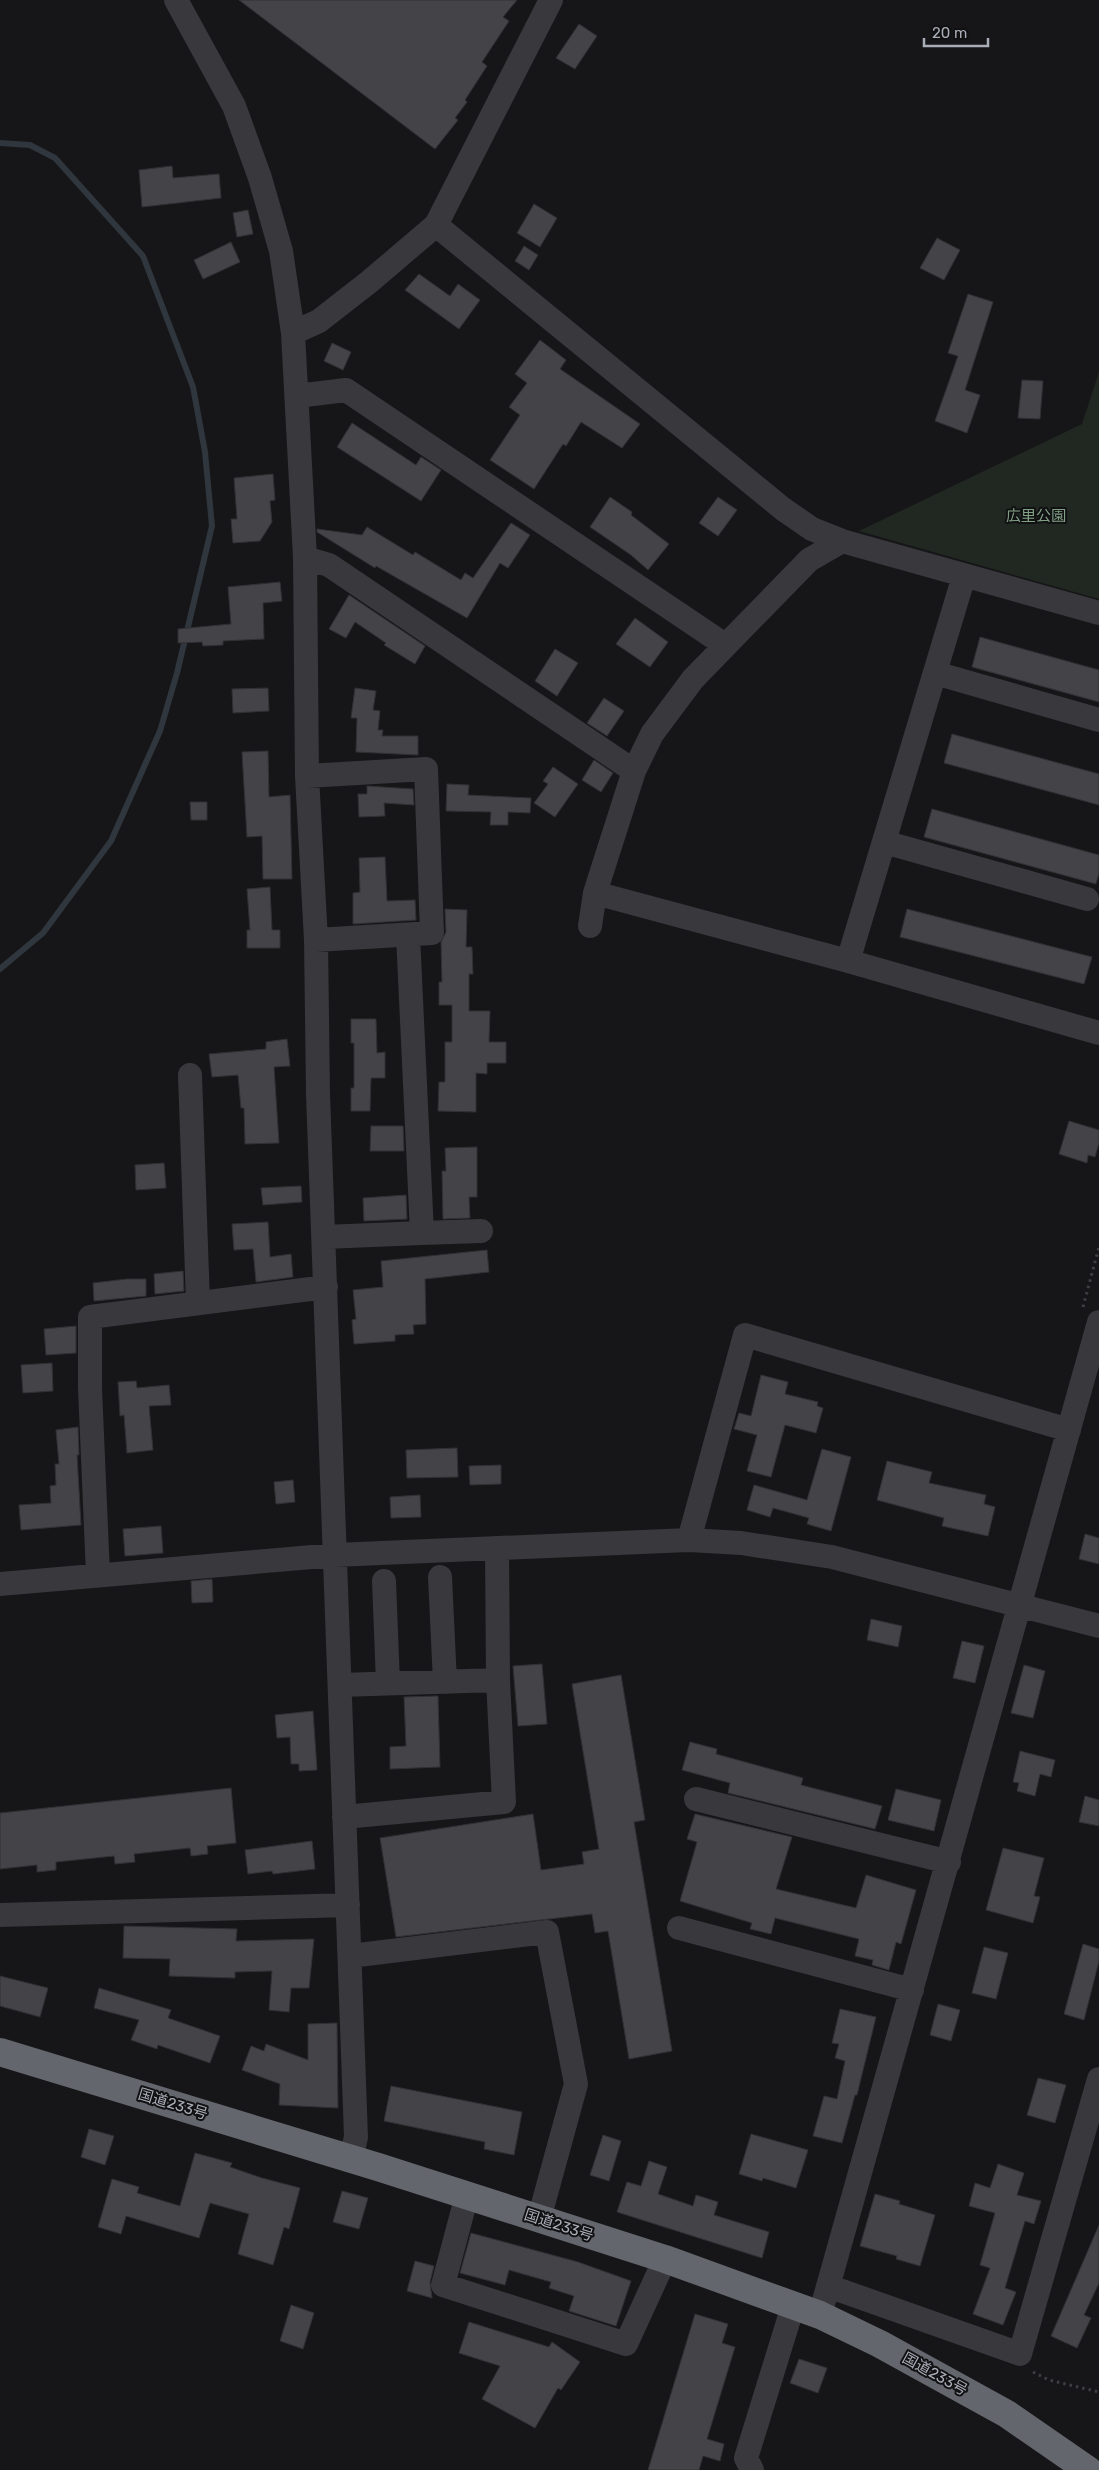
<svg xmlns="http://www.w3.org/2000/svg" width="1099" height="2470" viewBox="0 0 1099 2470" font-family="Rubik,'Noto Sans JP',sans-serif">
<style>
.green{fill:#212822}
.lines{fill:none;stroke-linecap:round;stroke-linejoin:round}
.stream{stroke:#2f363d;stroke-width:6}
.building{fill:#434348;stroke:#313034}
.path{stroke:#3e3f44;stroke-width:3;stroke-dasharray:2.5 4;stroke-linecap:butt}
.minor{stroke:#38383d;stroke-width:24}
.highway{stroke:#64666d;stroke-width:28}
.labels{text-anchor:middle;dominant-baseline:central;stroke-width:4;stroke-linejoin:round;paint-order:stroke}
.park-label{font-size:15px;fill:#81a185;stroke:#111113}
.street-label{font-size:15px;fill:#a9adb7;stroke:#111113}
</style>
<rect width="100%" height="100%" fill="#161618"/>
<path class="green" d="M1099 372V599L859 531 1082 424Z"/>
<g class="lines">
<path class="stream" d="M0 143 30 145 55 158 143 256 193 387 205 452 212 526 177 673 160 731 111 841 43 933 0 969"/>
</g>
<path class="building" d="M239 0H517L503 17 509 21 482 62 487 66 465 100 467 102 455 118 458 120 435 149Z
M579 24 597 36 575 69 556 58Z
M172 166 173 178 219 174 221 198 142 207 139 170Z
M534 204 557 218 540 247 517 233Z
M248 210 253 234 237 237 233 213Z
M937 238 960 250 944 280 920 268Z
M231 242 240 262 203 279 194 260Z
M524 246 538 255 529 270 515 261Z
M419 274 450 296 458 284 480 300 459 329 405 290Z
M968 294 993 302 965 390 980 395 967 433 935 421 958 356 948 353Z
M540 340 566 360 560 369 640 424 622 448 581 422 566 446 563 444 534 489 490 460 520 415 509 407 527 383 515 374Z
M332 343 351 352 343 370 324 361Z
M1022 380 1043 381 1040 419 1018 418Z
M352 423 416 465 421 457 441 470 421 501 337 447Z
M273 474 275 500 270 501 272 522 260 541 233 543 231 519H237L234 478Z
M610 497 632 512 631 515 669 544 648 570 631 555 590 527Z
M718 497 737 510 718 536 699 523Z
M511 523 530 535 508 568 500 563 467 618 376 566 375 568 317 532V529L362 535 367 527 413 555 415 552 461 580 465 573 473 578Z
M280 582 282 601 263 603 264 639 223 641V645L203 646 202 642 178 643V629L231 624 228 587Z
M349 595 425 646 415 664 384 645 386 643 355 622 346 638 329 629Z
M635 618 668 642 650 667 616 644Z
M980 637 1099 670V702L972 667Z
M555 649 578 663 557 696 535 681Z
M268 688 269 711 233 713 232 689Z
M355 688 376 691 373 710 380 711 378 730H383L382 736H418V755L356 752 357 718H351Z
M604 698 624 711 607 736 587 723Z
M952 734 1099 774V805L944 763Z
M268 751 269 797 290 795 292 879H263L262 836 247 837 242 752Z
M594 760 613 773 601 792 582 780Z
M553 767 578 784 555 817 534 803 548 784 543 781Z
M447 784 469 785 468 795 531 798 530 813 508 812V825H490L491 812 446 811Z
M367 786 413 789 414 805 384 803 385 816 359 817 358 794H367Z
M190 802H207V820H191Z
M932 809 1099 855V873L1096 884 924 837Z
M385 857 387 901 415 900 416 920 353 924V893L360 892 359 858Z
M270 887 272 930H280V948H247V930H250L247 889Z
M445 909 467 910 466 947H472L473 974H469V1011H490L489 1042H506V1063H487V1074L476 1073V1112L438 1111 439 1082H445V1042H452V1005H439V982H442L441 942 446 932Z
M907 909 1092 957 1084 984 900 937Z
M351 1019H376L377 1053 385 1052V1078H371L370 1111H351V1088H354V1043H351Z
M287 1039 290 1066 274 1067 279 1143 245 1144 244 1108H241L238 1075 212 1077 209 1054 266 1049V1042Z
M1069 1121 1099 1130V1143L1095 1157 1088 1155 1087 1163 1059 1154Z
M371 1126H403L404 1151H370Z
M477 1147V1197H469L470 1218 443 1219 442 1171H446L445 1148Z
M164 1163 166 1188 136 1190 135 1165Z
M301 1186 302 1202 263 1205 261 1188Z
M406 1195 407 1219 364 1221 363 1198Z
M268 1222 270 1257 291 1254 293 1277 256 1282 253 1249 234 1250 232 1224Z
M487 1250 489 1272 425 1279 426 1324 413 1325 414 1334 395 1335V1341L354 1344 352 1320 356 1319 353 1290 383 1287 381 1261Z
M183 1271 184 1291 155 1294 154 1274Z
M127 1279H146V1296L94 1301 93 1283Z
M76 1326V1353L46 1355 44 1329Z
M52 1363 53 1391 23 1393 21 1365Z
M761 1375 788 1382 785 1394 818 1402 817 1406 823 1408 816 1433 785 1425 771 1477 747 1471 757 1435 734 1429 739 1413 751 1416Z
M136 1381 137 1388 169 1385 171 1405 149 1406 153 1450 127 1453 124 1415 120 1416 118 1382Z
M78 1427 79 1455H77L81 1525 21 1530 19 1505 51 1503 50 1486 56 1485 55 1464H59L56 1430Z
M457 1448 458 1477 407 1478 406 1450Z
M822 1449 851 1457 831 1531 807 1524 809 1518 773 1508 770 1517 747 1510 754 1485 807 1500Z
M887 1461 932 1472 929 1483 986 1495 984 1504 995 1507 988 1536 942 1526 944 1518 877 1500Z
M501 1465V1484L470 1485 469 1466Z
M293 1480 295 1502 276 1504 274 1482Z
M420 1495 421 1517 391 1518 390 1497Z
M161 1526 163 1553 125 1556 123 1529Z
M1085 1534 1099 1538V1564L1079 1559Z
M212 1579 213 1602 192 1603 191 1581Z
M871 1619 902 1626 898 1647 867 1640Z
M962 1641 984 1646 975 1683 953 1678Z
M542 1664 547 1724 518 1726 513 1666Z
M1024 1665 1045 1671 1033 1718 1011 1713Z
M621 1675 645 1820 634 1822 672 2051 629 2059 608 1931 595 1933 592 1914 396 1937 380 1838 533 1814 541 1870 584 1864 582 1852 599 1849 572 1684Z
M438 1696 440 1767 390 1769V1747L406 1746 404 1697Z
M313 1711 317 1770 299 1771V1764H291L290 1737 277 1738 275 1715Z
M690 1742 717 1749 716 1754 803 1778 801 1785 882 1806 875 1829 728 1793 730 1783 682 1770Z
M1020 1751 1055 1760 1051 1777 1040 1774 1035 1796 1017 1791 1019 1783 1013 1782Z
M231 1788 236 1843 207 1846 208 1854 191 1856 190 1848 134 1854 135 1862 115 1864 114 1856 56 1862V1870L37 1872V1865L0 1869V1813Z
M896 1789 941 1800 934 1831 888 1820Z
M1085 1796 1099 1800V1826L1079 1822Z
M695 1814 792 1837 776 1889 856 1908 866 1875 916 1890 901 1944 896 1942 889 1970 872 1965 873 1960 855 1956 859 1939 775 1918 771 1934 750 1929 752 1923 680 1901 697 1842 687 1839Z
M312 1841 315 1869 273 1874 272 1871 248 1874 245 1850Z
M1003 1848 1044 1858 1034 1896 1040 1897 1033 1923 986 1910Z
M124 1926 237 1929 236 1941 314 1939 309 1988H291L289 2012 269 2010 272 1971 235 1972V1978L169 1976 170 1959 123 1958Z
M1083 1944 1099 1949V1961L1084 2020 1064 2014Z
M984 1947 1008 1953 996 1999 972 1993Z
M0 1976 48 1988 40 2017 0 2006Z
M99 1988 171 2010 168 2018 220 2036 210 2063 158 2045 157 2049 131 2040 139 2020 94 2008Z
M938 2004 960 2010 951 2041 930 2035Z
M840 2009 876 2017 857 2095H855L842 2143 813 2136 824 2096 837 2099 845 2061 835 2058 839 2044 832 2043Z
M337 2023 338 2108 279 2105 280 2084 242 2070 251 2046 264 2051 266 2044 308 2060V2024Z
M1038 2078 1066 2085 1055 2123 1027 2115Z
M391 2086 522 2112 514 2155 484 2149 485 2142 384 2121Z
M89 2129 114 2136 105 2165 81 2157Z
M751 2134 808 2150 796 2188 763 2178 762 2181 739 2174Z
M603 2135 621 2141 609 2181 590 2175Z
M195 2153 232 2163 230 2167 262 2178 300 2188 289 2229 284 2227 273 2265 238 2254 249 2214 210 2203 199 2238 126 2216 121 2234 98 2227 112 2179 139 2187 137 2193 180 2206Z
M649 2161 667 2167 658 2194 693 2206 696 2195 718 2202 714 2215 769 2232 762 2258 617 2212 627 2182 641 2186Z
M998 2164 1024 2173 1017 2195 1041 2201 1034 2224 1025 2221 1005 2288 1016 2292 1003 2325 973 2314 990 2268 980 2265 995 2213 969 2206 975 2183 990 2188Z
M342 2191 368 2198 359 2229 333 2222Z
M875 2194 900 2201 899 2204 935 2215 920 2266 896 2259 897 2256 860 2246Z
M1099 2225V2283L1084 2315 1091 2318 1077 2348 1051 2336Z
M471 2233 578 2262 631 2281 616 2326 569 2311 574 2296 549 2288 551 2282 509 2270 505 2285 460 2273Z
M415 2261 434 2266 430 2282 432 2298 407 2291Z
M291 2305 314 2313 303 2349 280 2341Z
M695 2314 728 2324 722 2343 735 2347 707 2439 724 2444 720 2461 703 2456 699 2470H648Z
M469 2322 549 2347 552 2342 580 2362 561 2390 558 2388 535 2428 482 2399 500 2366 459 2353Z
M799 2359 827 2368 818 2393 790 2383Z"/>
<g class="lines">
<path class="path" d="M1083 1307 1099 1247
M1033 2372 1049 2380 1099 2392"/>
<path class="minor" d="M176 0 234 106 260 178 281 251 293 333 305 558 307 776 316 940 318 1094 356 2137 351 2159
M436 225 783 509 812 529 842 541 1099 613
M293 333 319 321 369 282 436 225 551 0
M297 396 346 390 725 645
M305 558 329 565 634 771
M935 673 1099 720
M307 776 426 769 432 933 316 940
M884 842 1087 899
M595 893 848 961 1099 1033
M590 926 595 893 634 771 652 734 693 679 809 560 842 541
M848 961 964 576
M190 1075 198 1303
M422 1233 481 1231
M324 1237 422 1233 408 935
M689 1540 745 1335 1069 1430
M98 1575 90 1388V1317L326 1287
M440 1577 445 1682
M384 1581 388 1683
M0 1584 335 1555 689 1540 741 1543 832 1557 1099 1626
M340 1685 498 1680
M696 1799 949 1862
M344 1817 504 1802 498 1680 497 1548
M0 1915 348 1905
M679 1928 912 1990
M350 1956 547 1932 576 2084 539 2219
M467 2195 443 2285 626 2344 665 2259
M828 2286 1020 2354 1099 2079
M820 2315 1099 1322
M752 2470 746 2458 793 2306"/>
<path class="highway" d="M0 2052 378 2167 665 2259 820 2315 880 2344 1007 2414 1088 2470"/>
</g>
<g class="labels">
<g class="park-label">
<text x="1036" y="516">広里公園</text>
</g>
<g class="street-label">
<text transform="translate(173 2104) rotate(17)">国道233号</text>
<text transform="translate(559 2225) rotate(18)">国道233号</text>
<text transform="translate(935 2374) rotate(29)">国道233号</text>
</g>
</g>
<path d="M924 38v8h64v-8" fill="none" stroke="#a9adb7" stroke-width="2.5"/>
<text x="932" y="38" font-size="15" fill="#a9adb7" stroke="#111113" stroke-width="4" paint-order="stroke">20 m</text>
</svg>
